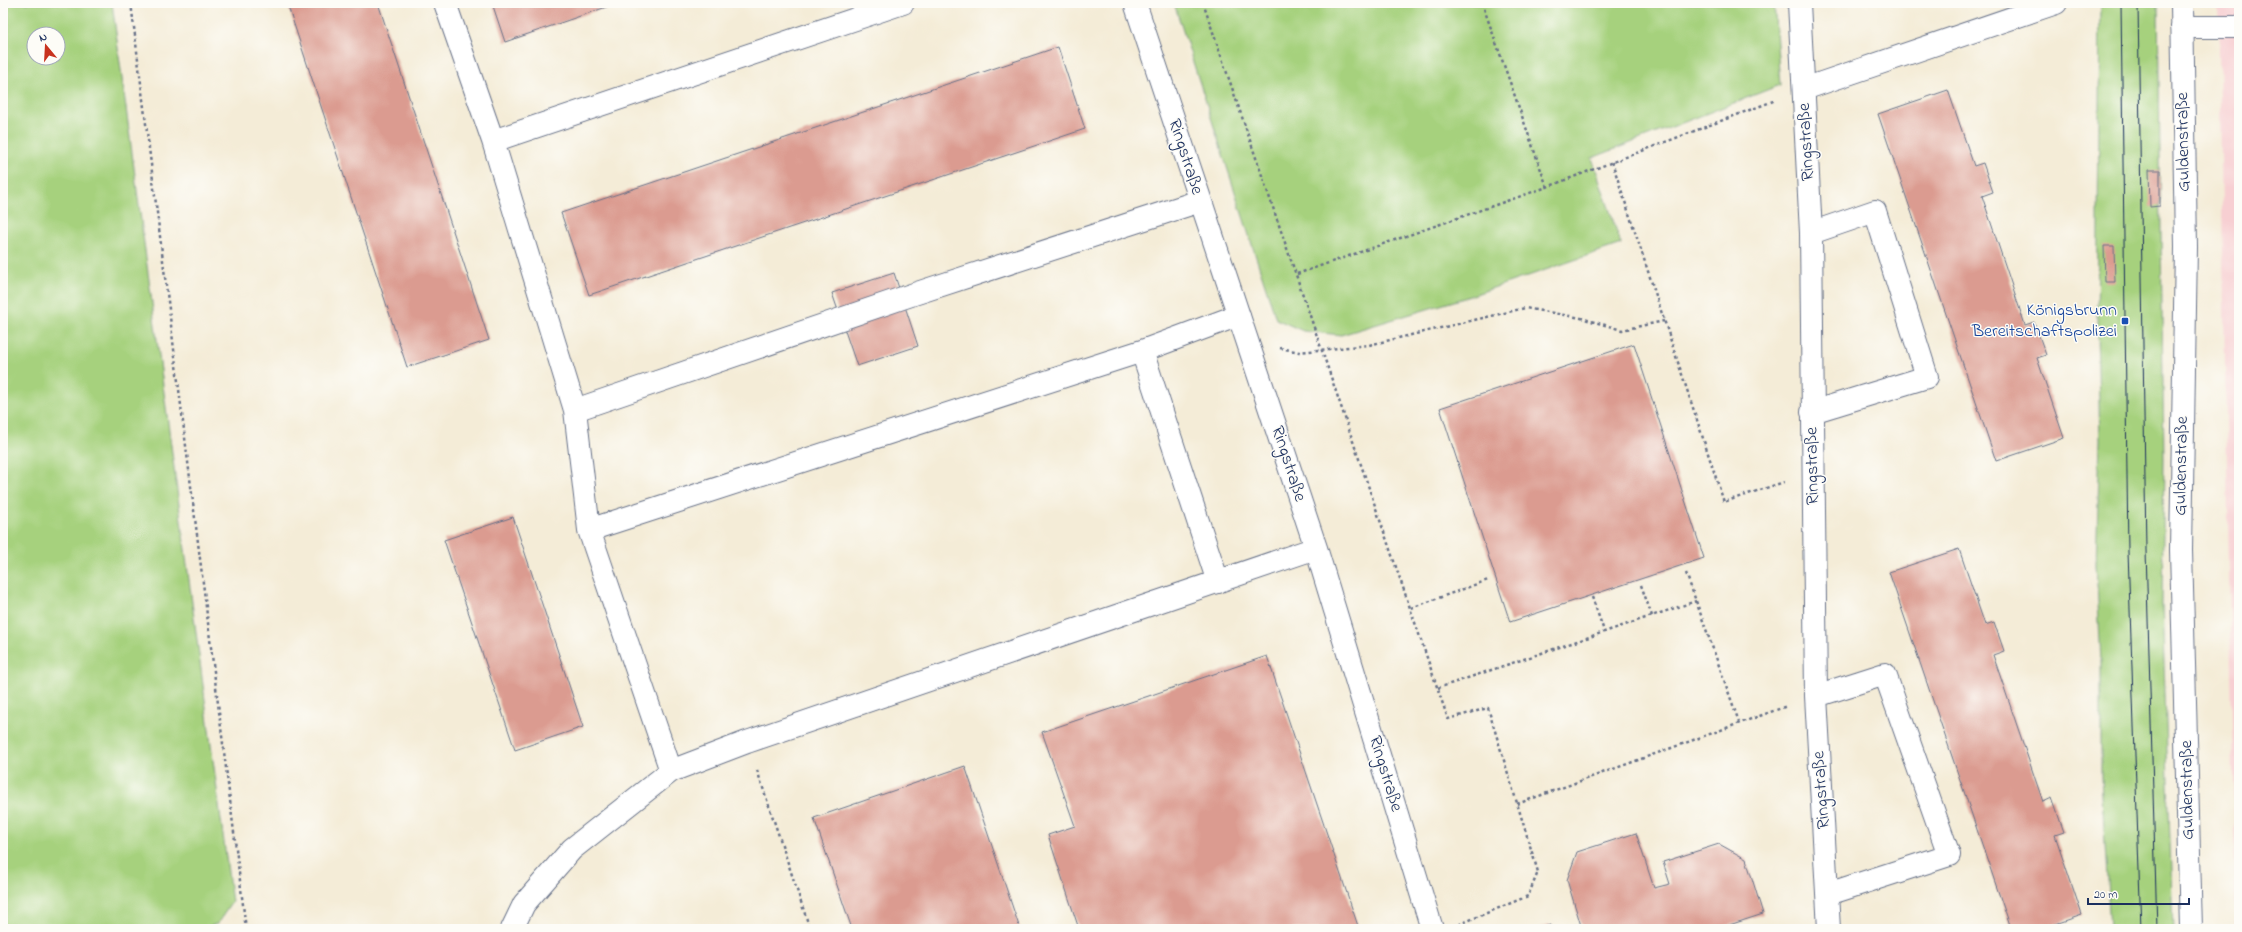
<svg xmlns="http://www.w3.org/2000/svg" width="2242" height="932" viewBox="0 0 2242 932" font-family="'Indie Flower',sans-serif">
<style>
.built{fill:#f7cfd2}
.green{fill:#a6d17d;stroke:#60806e;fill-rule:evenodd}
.building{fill:#db9b90}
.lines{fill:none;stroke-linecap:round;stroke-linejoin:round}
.minor-casing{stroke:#677188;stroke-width:24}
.path{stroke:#677188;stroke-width:2.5;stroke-dasharray:3 3;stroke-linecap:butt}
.minor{stroke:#fff;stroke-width:22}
.tram{stroke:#1b2f5e;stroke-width:1}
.transit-dot{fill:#1a4fb4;stroke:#fdfcf7;stroke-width:1.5}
.labels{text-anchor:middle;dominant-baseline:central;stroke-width:3;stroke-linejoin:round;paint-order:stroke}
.street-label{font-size:18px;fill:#1b2f5e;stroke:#fdfcf7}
.transit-label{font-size:18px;fill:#164399;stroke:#fdfcf7;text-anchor:end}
</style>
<rect width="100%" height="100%" fill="#fdfcf7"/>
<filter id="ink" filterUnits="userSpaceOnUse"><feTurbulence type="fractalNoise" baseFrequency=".025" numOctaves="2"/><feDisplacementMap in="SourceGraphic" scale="8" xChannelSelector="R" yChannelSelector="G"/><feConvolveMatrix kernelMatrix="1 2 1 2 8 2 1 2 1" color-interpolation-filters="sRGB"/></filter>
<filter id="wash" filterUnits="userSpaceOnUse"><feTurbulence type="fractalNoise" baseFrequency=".012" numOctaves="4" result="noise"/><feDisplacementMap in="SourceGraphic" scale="16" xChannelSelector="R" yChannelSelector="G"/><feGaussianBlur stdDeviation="0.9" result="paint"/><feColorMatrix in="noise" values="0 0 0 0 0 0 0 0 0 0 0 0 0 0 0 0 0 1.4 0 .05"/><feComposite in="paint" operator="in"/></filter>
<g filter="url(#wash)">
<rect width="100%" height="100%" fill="#f4ecd7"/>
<path class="built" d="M2218 3H2239V929H2236Z"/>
<path class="green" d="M3 3H112L232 902 217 924 199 929H3ZM34 34H58V58H34Z
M1174 3H1774L1780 85 1592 158 1621 244 1464 298 1341 335 1303 331 1276 319Z
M2100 3H2158L2164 460 2162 603 2173 929H2110L2101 778V662L2096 564 2100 440 2097 334Z"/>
<g id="blocks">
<path class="building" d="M287 3H378L489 340 407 367Z
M492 3H618L505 42Z
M1058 47 1085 129 589 295 561 213Z
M1948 90 1974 166 1983 163 1993 192 1982 196 2025 325 2034 322 2046 355 2037 358 2064 438 1996 461 1878 114Z
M2149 170H2160V206L2150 207Z
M2104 246H2114L2115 282H2105Z
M894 273 918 346 857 366 832 293Z
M1634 344 1704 558 1510 622 1440 408Z
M513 517 583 727 515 750 444 540Z
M1959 549 1985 625 1994 622 2004 651 1993 655 2043 802 2052 798 2064 832 2055 835 2082 915 2041 929H2011L1889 572Z
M1267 656 1359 929H1079L1048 835 1075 826 1042 732Z
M965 766 1020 929H852L814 818Z
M1636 833 1654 888 1670 884 1663 862 1719 844 1746 859 1763 914 1717 929H1582L1567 880 1577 852Z
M1550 925 1551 929H1538Z"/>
</g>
</g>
<g filter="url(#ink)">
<use href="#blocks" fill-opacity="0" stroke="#677188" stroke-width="1"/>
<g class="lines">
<g class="minor-casing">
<path id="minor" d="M445 3 493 141 575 410 589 530 1142 351 1239 315
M1135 3 1316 548 1432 929
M1799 3 1811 233 1816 696 1829 929
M2182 3 2186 247 2181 550 2191 929
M2182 27H2239
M1804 89 2056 3
M493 141 903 3
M1811 233 1875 211 1927 377 1812 412
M1142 351 1218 582
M575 410 914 294 1200 201
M589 530 671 771
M1816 696 1885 674 1949 855 1828 894
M512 929 524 904 572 849 671 771 747 742 1316 548"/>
</g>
<path class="path" d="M131 3 246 929
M1203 3 1448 719 1488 708 1538 872 1528 896 1460 924
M1482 3 1547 187
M1612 162 1724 502 1784 482
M1297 274 1547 187 1776 100
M1280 348 1299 352 1369 345 1525 308 1581 318 1622 330 1664 321
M1686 573 1739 722
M1641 585 1652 616
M1592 597 1604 631
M1411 608 1488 580
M1438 688 1696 601
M757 770 810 929
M1517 804 1787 706"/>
<use href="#minor" class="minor"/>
<path class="tram" d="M2121 3 2128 552 2141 929
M2138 3 2146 550 2157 929"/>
</g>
</g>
<rect class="transit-dot" x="2121" y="317" width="8" height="8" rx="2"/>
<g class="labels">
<g class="street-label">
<text transform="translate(1807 142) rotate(-93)">Ringstraße</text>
<text transform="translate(2184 142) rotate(-91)">Guldenstraße</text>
<text transform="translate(1185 157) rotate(72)">Ringstraße</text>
<text transform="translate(1288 464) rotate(72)">Ringstraße</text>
<text transform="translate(1813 466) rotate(-91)">Ringstraße</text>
<text transform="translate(2182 466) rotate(-89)">Guldenstraße</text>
<text transform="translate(1385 774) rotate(73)">Ringstraße</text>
<text transform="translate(1822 790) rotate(-94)">Ringstraße</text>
<text transform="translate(2188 790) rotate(-91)">Guldenstraße</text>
</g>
<g class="transit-label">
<text x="2117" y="311">Königsbrunn<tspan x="2117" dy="21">Bereitschaftspolizei</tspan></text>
</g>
</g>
<rect width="2242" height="932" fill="none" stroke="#fdfcf7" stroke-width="16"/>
<g transform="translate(46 46) rotate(342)"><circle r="19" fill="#fdfcf7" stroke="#a3aaba"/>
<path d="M0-3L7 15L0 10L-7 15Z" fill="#c8321e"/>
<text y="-6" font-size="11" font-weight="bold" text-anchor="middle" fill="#1b2f5e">N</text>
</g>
<path d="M2088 898v6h101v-6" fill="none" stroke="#1b2f5e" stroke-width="2"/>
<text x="2094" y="898" font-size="12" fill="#1b2f5e" stroke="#fdfcf7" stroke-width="3" paint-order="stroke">20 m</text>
</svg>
